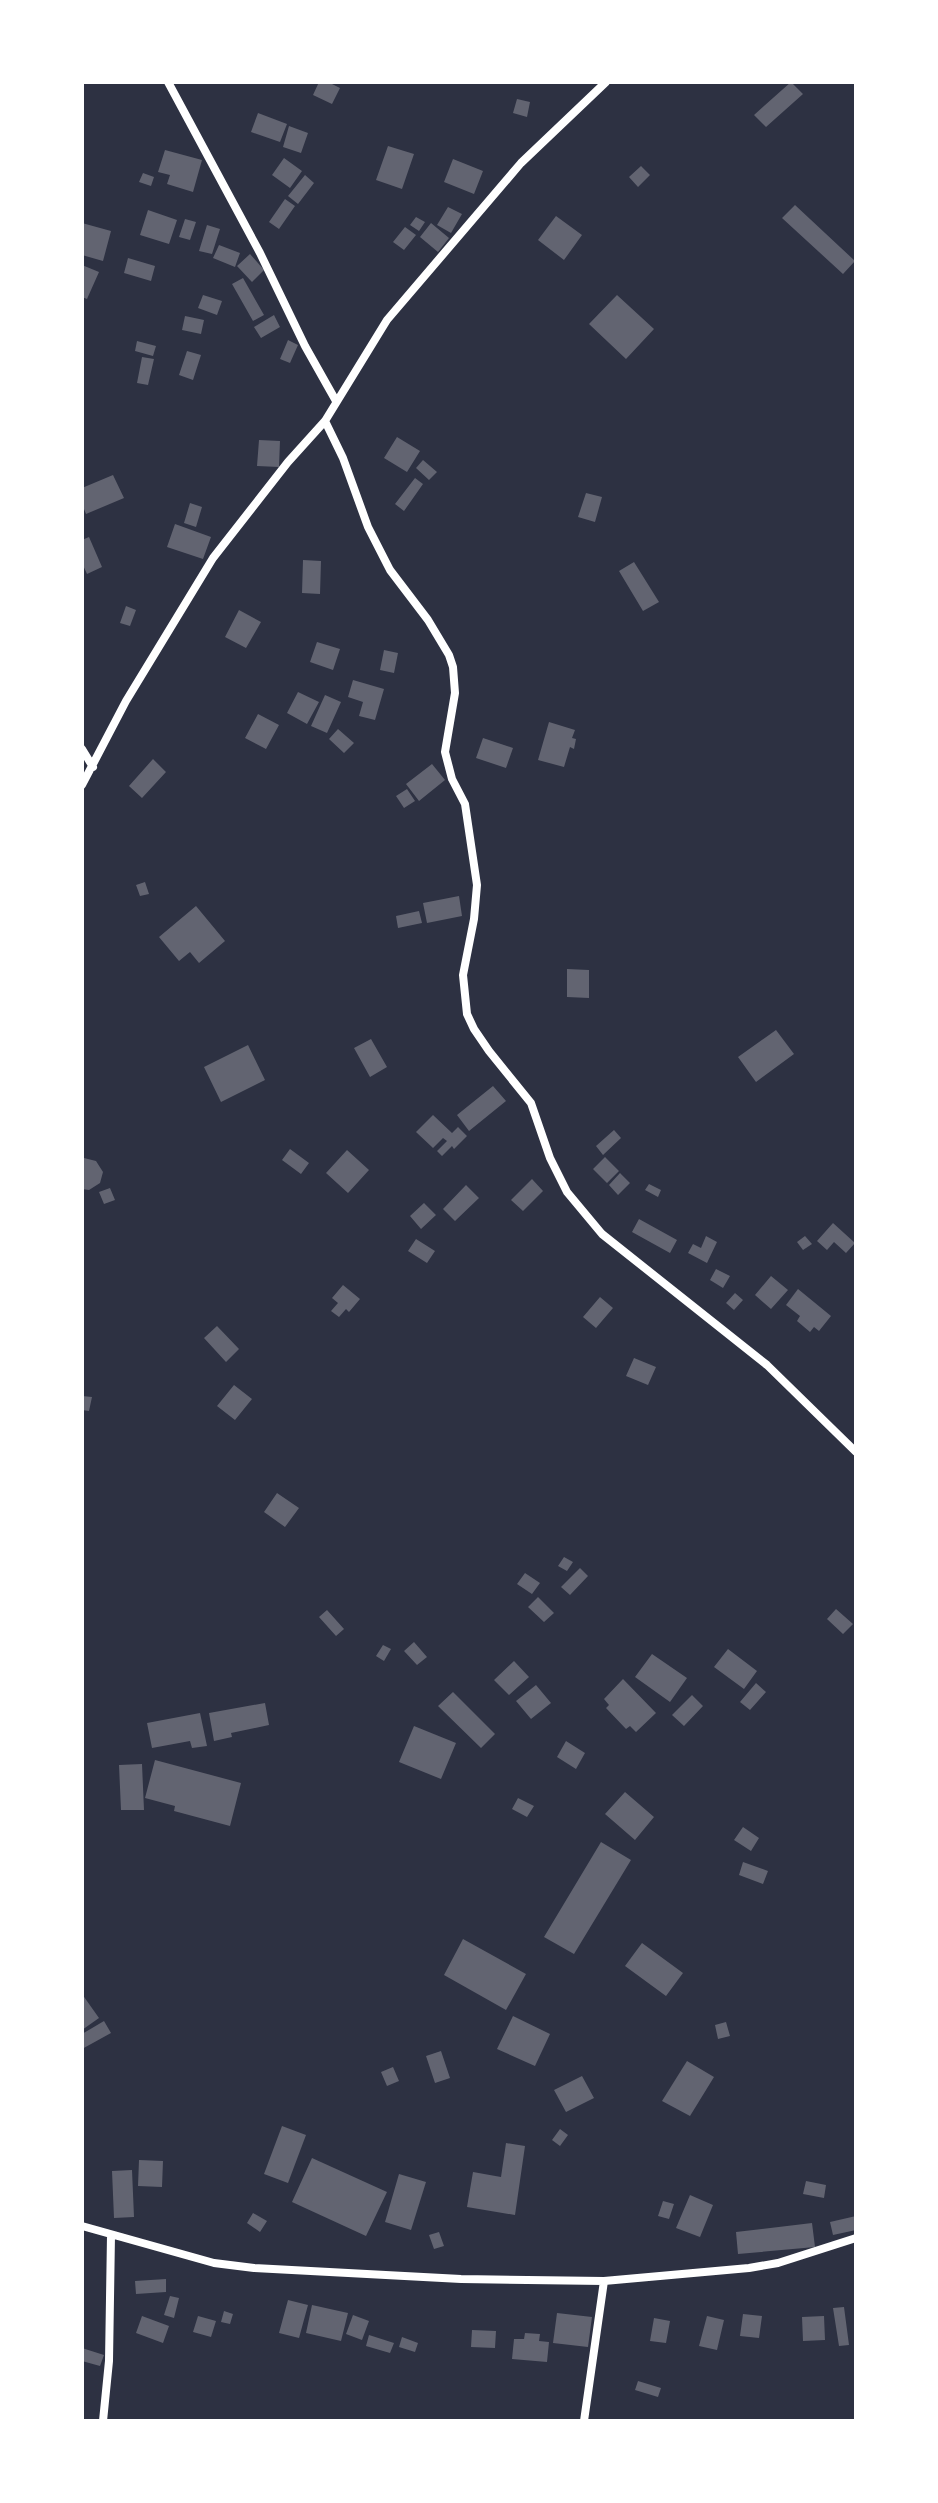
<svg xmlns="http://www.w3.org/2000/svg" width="938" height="2503" viewBox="0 0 938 2503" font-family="Jost,sans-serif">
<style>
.building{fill:#626471}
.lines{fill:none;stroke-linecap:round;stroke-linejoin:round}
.minor{stroke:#fff;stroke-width:8}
</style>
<rect width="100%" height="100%" fill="#2d3142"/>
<path class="building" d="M319 82H328L340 88 332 104 313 95Z
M791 82 803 94 766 127 754 115Z
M517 99 530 102 527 117 513 113Z
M258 113 287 124 280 142 251 132Z
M289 126 308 133 301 153 283 147Z
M388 146 414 154 402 189 376 180Z
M165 150 202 160 193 192 167 184 170 175 158 172Z
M284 158 302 171 290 188 272 175Z
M453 159 483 171 474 194 444 182Z
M641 166 650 175 638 187 629 177Z
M143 173 154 177 151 186 139 182Z
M305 175 314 183 298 204 288 196Z
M285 199 295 206 279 229 269 222Z
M795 205 855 261 843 274 782 218Z
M448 207 462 214 451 233 437 225Z
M148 210 177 220 169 244 140 235Z
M556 216 582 235 564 260 538 240Z
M416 217 425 222 419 231 410 225Z
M185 219 196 222 190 240 179 237Z
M82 223 111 231 103 261 82 255Z
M431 223 449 238 438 252 420 237Z
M207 225 220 229 212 254 199 251Z
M405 227 416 235 404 250 393 242Z
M219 245 240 253 235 267 213 258Z
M250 254 264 270 252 282 237 266Z
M128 258 155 266 151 281 124 273Z
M82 265 99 272 87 299 82 297Z
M243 278 264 315 253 321 232 284Z
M203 295 222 301 217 315 198 308Z
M617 295 654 329 626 359 589 324Z
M274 315 280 327 261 338 254 327Z
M185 316 204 320 201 334 182 330Z
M288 340 298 345 290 363 280 359Z
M137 341 156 346 153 356 135 351Z
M187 351 201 355 193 380 179 375Z
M142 357 154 359 148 385 137 383Z
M397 437 420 451 407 472 384 458Z
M259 440 280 441 279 467 257 466Z
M423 460 437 472 429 480 416 468Z
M113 475 124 498 86 514 82 504V488Z
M415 478 423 484 404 511 395 504Z
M586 493 602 497 595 522 578 517Z
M190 503 202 507 196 527 184 523Z
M175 524 211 537 203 559 167 547Z
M89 537 102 567 87 574 82 563V540Z
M303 560 321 561 320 594 302 593Z
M634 562 659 602 643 611 619 571Z
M126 606 136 610 130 626 120 623Z
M239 610 261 622 246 648 225 637Z
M317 642 340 649 333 670 310 662Z
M384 650 398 653 394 673 380 670Z
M353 680 384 689 375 720 359 716 363 702 348 697Z
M298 692 319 702 307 724 287 713Z
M325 695 341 702 327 733 311 726Z
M258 714 279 725 266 749 245 738Z
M549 722 575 730 572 738 576 739 574 749 570 747 564 767 538 760Z
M338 729 354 743 344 753 329 739Z
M483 738 513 748 506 768 476 758Z
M153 759 166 772 142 798 129 786Z
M432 764 445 780 419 801 406 784Z
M407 789 415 801 404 808 396 796Z
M145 882 149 894 140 896 136 885Z
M459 896 462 916 427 923 423 903Z
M196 906 225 941 199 963 190 952 179 961 159 937Z
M419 911 422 923 398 928 396 916Z
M567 969 589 970V998L567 997Z
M776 1030 794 1054 756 1082 738 1057Z
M371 1039 387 1067 370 1077 354 1048Z
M248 1045 265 1080 221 1102 204 1067Z
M493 1086 506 1101 469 1131 457 1115Z
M433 1115 452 1133 458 1127 467 1136 454 1149 452 1146 442 1156 437 1151 447 1141 443 1138 433 1148 416 1132Z
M614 1130 621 1138 603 1155 596 1146Z
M290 1149 309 1163 301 1174 282 1160Z
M347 1150 369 1170 348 1193 326 1173Z
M605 1157 619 1171 607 1183 593 1169Z
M84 1158 96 1161 103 1172 100 1183 89 1190 82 1189V1159Z
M620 1173 630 1183 618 1195 609 1185Z
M532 1179 543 1191 523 1211 511 1200Z
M649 1184 661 1190 658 1197 645 1190Z
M466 1185 479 1198 455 1221 443 1209Z
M110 1188 115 1200 104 1204 99 1192Z
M424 1203 436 1215 421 1229 410 1216Z
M639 1219 677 1240 670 1253 632 1232Z
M833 1223 855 1243 846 1253 834 1242 827 1250 817 1241Z
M706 1236 717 1242 707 1263 688 1253 693 1244 701 1248Z
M805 1236 812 1244 803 1250 797 1242Z
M416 1239 435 1251 427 1263 408 1251Z
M716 1269 730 1276 723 1288 710 1280Z
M771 1276 788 1290 771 1309 755 1295Z
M343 1285 360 1299 349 1312 346 1309 339 1317 331 1311 338 1303 332 1298Z
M798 1289 831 1316 819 1331 814 1327 810 1332 797 1321 800 1316 786 1305Z
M735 1293 743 1300 734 1310 726 1303Z
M600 1297 613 1308 596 1328 583 1317Z
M217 1326 239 1349 226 1362 204 1338Z
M634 1358 656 1367 648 1385 626 1376Z
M234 1385 252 1399 235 1420 217 1406Z
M82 1396 92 1397 89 1411 82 1410Z
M277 1493 299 1508 285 1527 264 1512Z
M564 1557 573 1562 567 1571 558 1566Z
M580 1568 588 1576 570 1595 561 1587Z
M525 1573 540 1583 532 1594 517 1584Z
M538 1597 554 1613 544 1622 528 1607Z
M836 1609 853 1624 843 1634 827 1619Z
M327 1610 344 1629 336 1636 319 1617Z
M414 1642 427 1657 417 1665 404 1651Z
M383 1645 391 1649 384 1661 376 1656Z
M728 1649 757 1671 744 1689 714 1667Z
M652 1654 687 1678 670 1702 635 1677Z
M514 1661 529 1677 509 1695 494 1680Z
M623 1679 656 1713 636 1732 630 1726 626 1729 606 1708 609 1705 604 1699Z
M756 1683 766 1692 750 1710 740 1702Z
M536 1685 551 1703 531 1719 516 1701Z
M453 1692 495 1734 481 1748 438 1706Z
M692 1695 703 1706 684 1726 672 1715Z
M265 1703 269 1725 231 1733 232 1737 214 1741 209 1713Z
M200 1713 207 1746 192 1748 190 1741 152 1748 147 1723Z
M414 1726 456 1743 441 1779 399 1762Z
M566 1741 585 1753 576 1769 557 1757Z
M155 1760 241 1783 230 1826 174 1811 175 1806 145 1798Z
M142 1764 144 1810H121L119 1765Z
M625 1792 654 1817 635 1840 605 1814Z
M518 1798 534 1806 527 1817 512 1809Z
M743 1827 759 1838 751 1851 734 1840Z
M601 1842 631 1860 574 1954 544 1937Z
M743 1862 768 1871 763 1884 739 1875Z
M463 1939 526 1974 506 2010 444 1975Z
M642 1943 683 1973 666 1996 625 1966Z
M82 1994 99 2018 82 2030Z
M513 2016 550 2034 535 2066 497 2049Z
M104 2021 111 2033 82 2049V2034Z
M726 2022 730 2036 718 2039 715 2025Z
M441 2051 450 2078 435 2083 426 2056Z
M687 2061 714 2077 690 2116 662 2101Z
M393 2067 399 2081 387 2086 381 2072Z
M582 2076 594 2098 566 2112 554 2090Z
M282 2126 306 2135 288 2183 264 2174Z
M560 2129 568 2135 560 2146 552 2140Z
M506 2143 525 2146 515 2215 467 2207 473 2172 501 2177Z
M312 2158 387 2192 366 2236 292 2202Z
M139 2160 163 2161 162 2187 138 2186Z
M132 2170 134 2217 114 2218 112 2171Z
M399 2174 426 2182 411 2230 385 2222Z
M806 2181 826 2185 824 2198 803 2194Z
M690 2195 713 2205 700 2237 676 2228Z
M663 2201 674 2204 669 2219 658 2216Z
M253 2213 267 2221 260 2232 247 2223Z
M856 2216V2230L833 2235 830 2222Z
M812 2223 815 2247 738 2254 736 2232Z
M439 2232 444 2246 434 2249 429 2235Z
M166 2279V2292L136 2294 135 2281Z
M170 2296 179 2298 174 2318 164 2315Z
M288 2300 308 2305 299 2338 279 2333Z
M312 2305 348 2313 341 2341 306 2333Z
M844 2307 849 2345 839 2346 833 2308Z
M224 2311 233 2314 230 2324 221 2322Z
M557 2313 592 2317 588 2347 553 2343Z
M743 2314 762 2316 759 2338 740 2336Z
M353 2315 369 2321 362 2340 346 2334Z
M142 2316 169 2326 163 2343 136 2333Z
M198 2316 216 2321 211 2337 193 2332Z
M707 2316 724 2320 717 2350 699 2346Z
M824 2316 825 2340 803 2341 802 2317Z
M654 2318 670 2321 666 2343 650 2341Z
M472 2330 496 2331 495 2348 471 2347Z
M525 2333 540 2334 539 2341 549 2342 547 2362 512 2359 514 2339H524Z
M369 2335 394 2343 390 2353 366 2346Z
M402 2337 418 2343 415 2352 399 2347Z
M82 2348 104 2355 100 2366 82 2361Z
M638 2381 661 2388 658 2397 635 2390Z"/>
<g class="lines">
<path class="minor" d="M168 82 260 253 305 346 336 401
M325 421 343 458 368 527 390 570 428 620 449 655 453 667 455 693 445 752 452 779 465 804 477 885 474 919 463 975 467 1014 474 1029 489 1051 531 1103 550 1158 567 1192 602 1234 767 1365 856 1452
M82 749 93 767
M82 785 126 701 213 558 288 462 325 421 387 320 521 163 606 82
M82 2226 214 2263 254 2268 461 2279 604 2281 749 2268 778 2263 856 2238
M103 2421 109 2361 111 2235
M584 2421 604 2281"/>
</g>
<rect width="938" height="2503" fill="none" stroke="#ffffff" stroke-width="168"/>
</svg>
